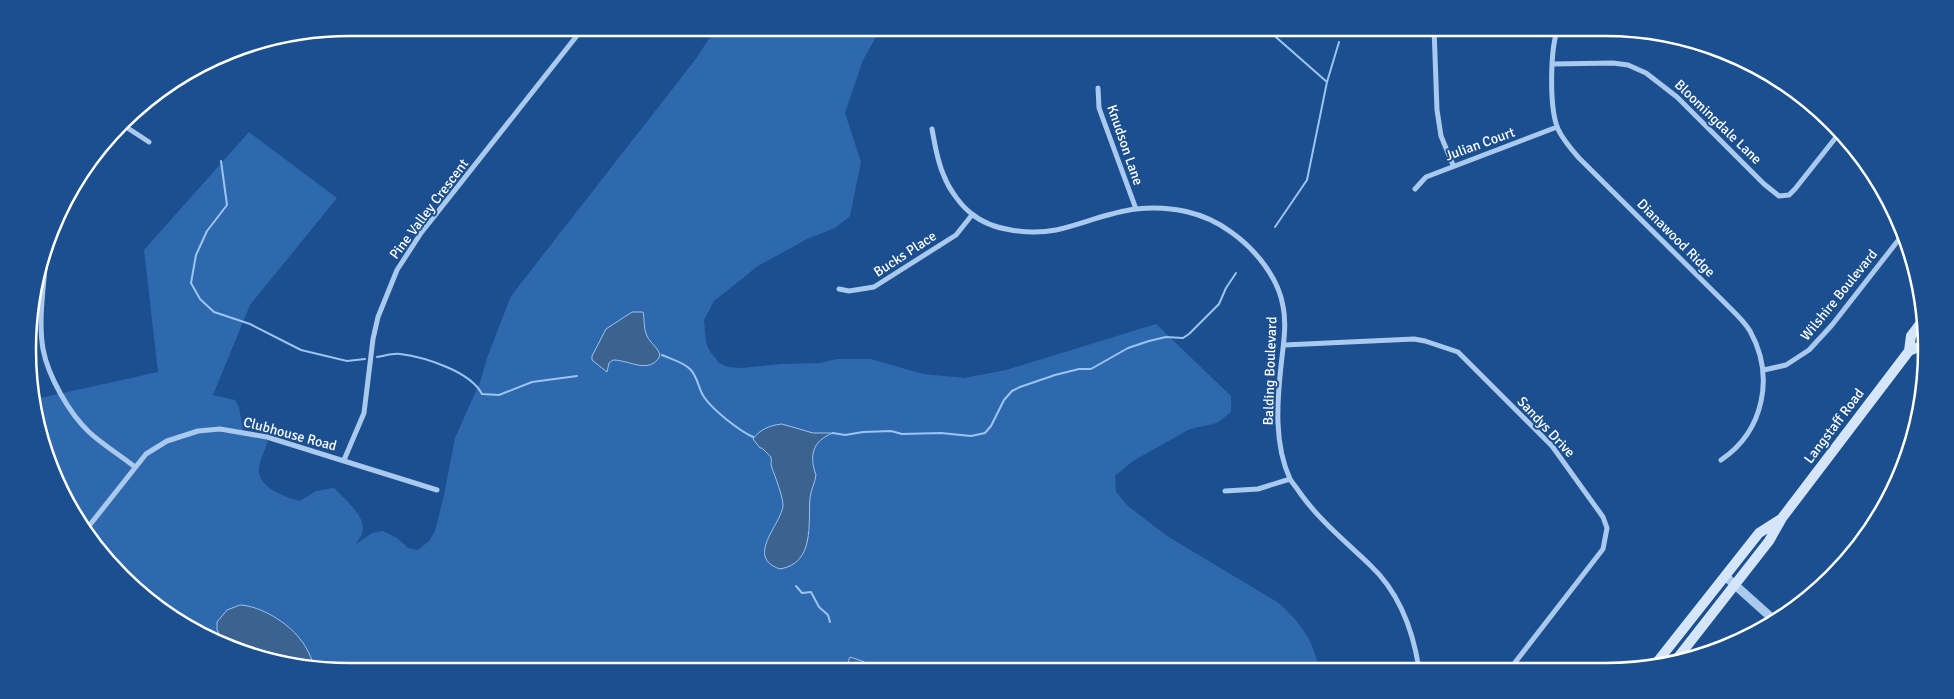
<svg xmlns="http://www.w3.org/2000/svg" width="1954" height="699" viewBox="0 0 1954 699" font-family="Signika,sans-serif">
<style>
.green{fill:#2e69ad}
.water{fill:#3c6290;stroke:#9cc4f0}
.lines{fill:none;stroke-linecap:round;stroke-linejoin:round}
.stream{stroke:#9cc4f0;stroke-width:2}
.minor{stroke:#a9c9ee;stroke-width:5}
.tertiary{stroke:#a9c9ee;stroke-width:9}
.secondary{stroke:#d6e6fa;stroke-width:10}
.labels{text-anchor:middle;dominant-baseline:central;stroke-width:4;stroke-linejoin:round;paint-order:stroke}
.street-label{font-size:14px;fill:#fff;stroke:#1b4f8f}
.rim{fill:none;stroke:#fff;stroke-width:2.5}
</style>
<rect width="100%" height="100%" fill="#1b4f8f"/>
<path class="green" d="M716 28H881L863 60 845 113 861 162 850 216 835 228 807 239 758 266 714 301 704 320 706 342 709 350 719 363 728 367 742 368 781 364 820 363 837 359H871L923 374 964 378 1006 370 1156 324 1231 396V412L1217 423 1190 429 1133 461 1115 476 1116 492 1128 506 1167 536 1277 602C1297 618 1316 643 1318 669L350 671 266 661 170 617 82 529 38 433 36 399 158 372 144 250 249 132 337 198 250 305 213 395 235 400 239 407 243 430 262 435 268 441C265 450 258 464 259 472 261 489 287 498 300 501L316 491 334 488C344 499 368 517 362 534 361 537 357 541 356 544L372 533 383 531 397 538 408 548 418 550 429 541 435 531 444 495 455 438 480 382 487 358 511 296 695 60Z"/>
<path class="water" d="M632 312H643C645 320 643 327 647 336 650 343 659 348 660 356 649 375 630 360 613 360L609 363 607 372 592 360V356L606 329Z
M782 424 813 433H833C812 441 809 456 816 475 815 483 811 489 810 498 808 524 815 563 780 569 744 557 782 524 783 505 783 497 775 476 772 468 770 464 772 461 771 457L762 448H760L753 439C759 430 770 425 782 424Z
M240 605C261 606 288 623 300 639 307 647 311 658 315 667L266 661 223 641 217 630V622L227 610Z
M850 657 862 661 882 670H845Z"/>
<g class="lines">
<path class="stream" d="M1269 31 1327 82
M221 161 227 205 207 231 196 255 191 283 200 299 214 312 250 324 301 350 347 361 365 359
M1275 227 1307 180 1327 82 1339 42
M662 355C671 359 683 362 690 369 698 377 698 388 704 397 713 410 738 430 753 437
M377 357C384 356 393 353 400 354 424 357 470 371 482 394L499 395 532 382 577 376
M833 433 845 435 863 432 891 431 902 434 941 433 971 436 985 433 991 426 1004 400 1012 391 1020 387 1055 375 1079 369H1091L1128 348 1149 341 1166 337 1183 338 1189 334 1219 304 1226 288 1236 273
M796 586 802 593 811 592 819 607 828 615 830 622"/>
<path class="minor" d="M1434 28 1437 110 1441 136 1453 165
M1558 28C1550 49 1549 108 1558 129 1563 140 1571 149 1579 158L1727 305C1735 313 1744 321 1750 331 1775 376 1764 431 1721 460
M1553 64 1613 63 1628 65 1646 73 1677 97 1764 184 1779 196 1789 195 1795 189 1837 136
M1098 88 1099 108 1136 209
M123 125 149 142
M932 129C935 145 937 161 944 176 949 189 961 206 972 214 992 231 1031 235 1056 230 1083 224 1109 212 1136 209 1170 205 1204 212 1231 232 1255 249 1278 277 1283 306 1287 325 1283 347 1281 366 1277 403 1274 444 1290 479 1293 484 1297 488 1300 493 1320 521 1345 541 1370 565 1400 593 1413 630 1419 669
M1415 189 1426 177 1557 127
M46 256C44 286 38 319 43 349 48 376 69 413 89 432 103 445 120 455 135 467
M839 289 849 291 874 287 956 235 972 215
M1284 345 1414 339 1425 341 1458 352 1552 446 1603 517 1607 528 1603 549 1510 669
M1764 370 1786 365 1809 350 1832 325 1900 238
M344 460 364 413 373 339 378 317 397 270 421 233 583 28
M1225 491 1258 489 1290 479
M85 531 146 454 167 441 198 431 220 429 267 437 437 490"/>
<path class="tertiary" d="M1725 576 1774 620"/>
<path class="secondary" d="M1909 351 1921 346
M1676 660 1769 541 1782 518 1909 351 1911 336 1923 320
M1654 666 1759 533 1781 519"/>
</g>
<g class="labels">
<g class="street-label">
<text transform="translate(1718 122) rotate(44)">Bloomingdale Lane</text>
<text transform="translate(1480 144) rotate(-20)">Julian Court</text>
<text transform="translate(1125 145) rotate(71)">Knudson Lane</text>
<text transform="translate(429 209) rotate(-53)">Pine Valley Crescent</text>
<text transform="translate(1676 238) rotate(45)">Dianawood Ridge</text>
<text transform="translate(905 254) rotate(-33)">Bucks Place</text>
<text transform="translate(1839 295) rotate(-51)">Wilshire Boulevard</text>
<text transform="translate(1270 371) rotate(-88)">Balding Boulevard</text>
<text transform="translate(1834 426) rotate(-53)">Langstaff Road</text>
<text transform="translate(1546 427) rotate(47)">Sandys Drive</text>
<text transform="translate(290 434) rotate(15)">Clubhouse Road</text>
</g>
</g>
<path d="M0 0H1954V699H0ZM349 36H1605A313 313 0 0 1 1918 349V350A313 313 0 0 1 1605 663H349A313 313 0 0 1 36 350V349A313 313 0 0 1 349 36Z" fill="#1b4f8f" fill-rule="evenodd"/>
<path class="rim" d="M349 36H1605A313 313 0 0 1 1918 349V350A313 313 0 0 1 1605 663H349A313 313 0 0 1 36 350V349A313 313 0 0 1 349 36Z"/>
</svg>
